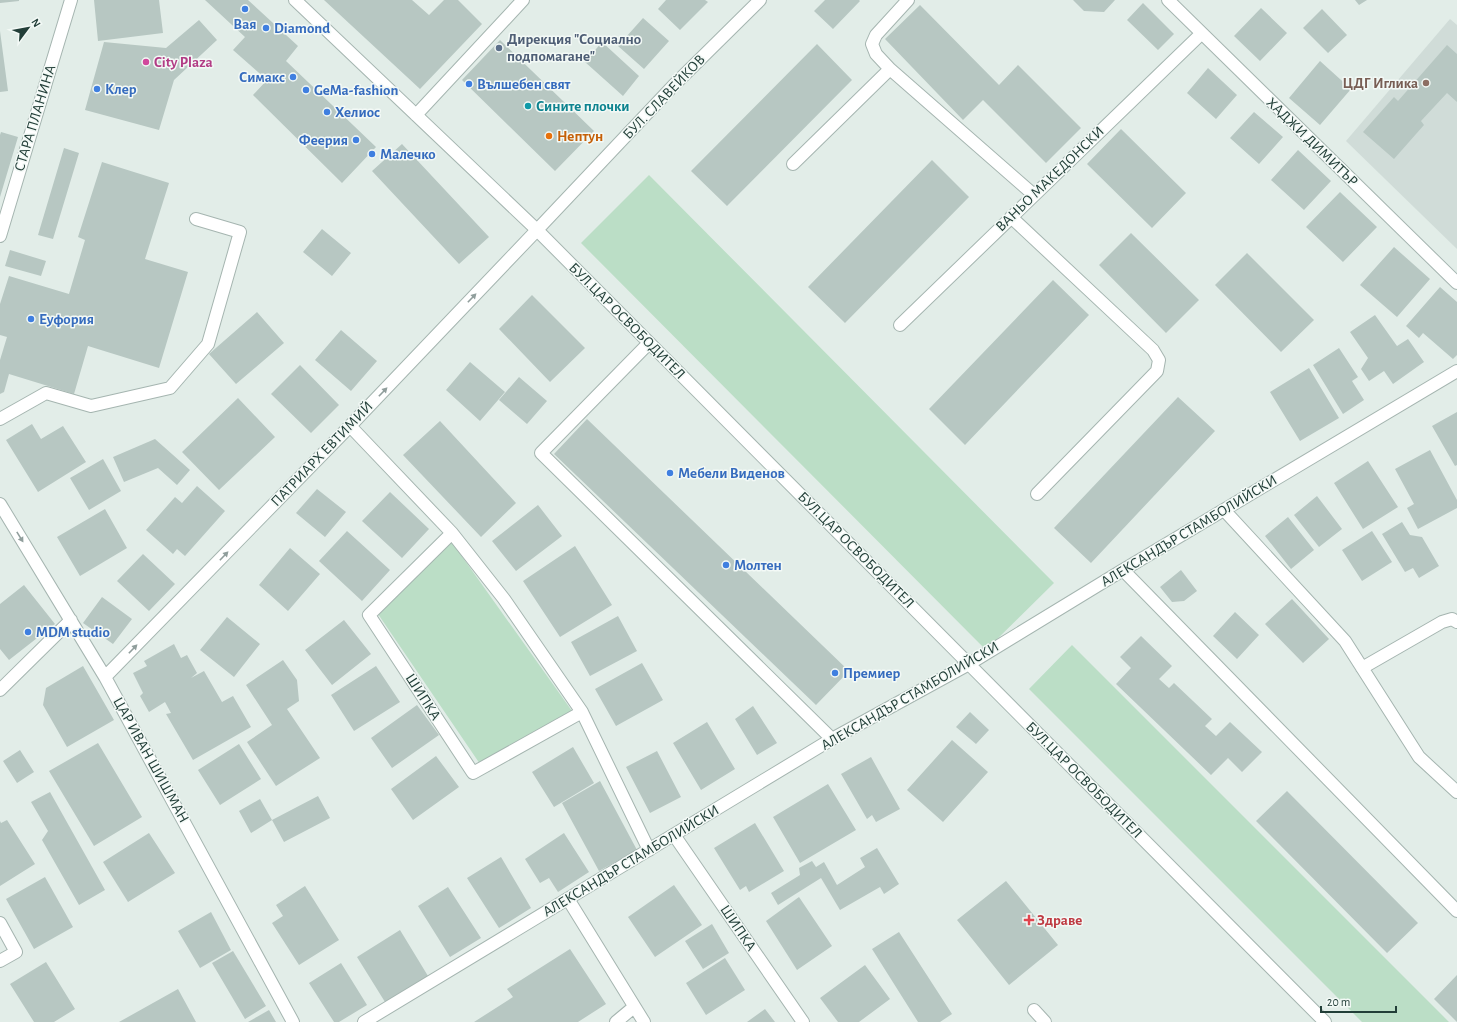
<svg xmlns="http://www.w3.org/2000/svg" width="1457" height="1022" viewBox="0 0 1457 1022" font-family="'Alegreya Sans',sans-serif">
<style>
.built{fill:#d0dcd8}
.green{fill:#bbdec6}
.building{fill:#b7c7c2}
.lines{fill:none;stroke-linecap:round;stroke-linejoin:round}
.service-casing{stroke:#a5b5b0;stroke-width:14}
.pedestrian-casing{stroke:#a5b5b0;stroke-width:14}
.minor-casing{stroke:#a5b5b0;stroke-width:14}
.tertiary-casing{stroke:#a5b5b0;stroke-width:14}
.service{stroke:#fff;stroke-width:12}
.pedestrian{stroke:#fff;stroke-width:12}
.minor{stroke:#fff;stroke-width:12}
.tertiary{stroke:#fff;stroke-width:12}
.oneway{fill:#909e9c}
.shop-dot{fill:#3f7fe0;stroke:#f3f9f6;stroke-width:1.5}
.service-dot{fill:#5c6f8a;stroke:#f3f9f6;stroke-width:1.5}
.hotel-dot{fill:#d1479c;stroke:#f3f9f6;stroke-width:1.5}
.education-dot{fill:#8d6e63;stroke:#f3f9f6;stroke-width:1.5}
.culture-dot{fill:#0f9aa8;stroke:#f3f9f6;stroke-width:1.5}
.food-dot{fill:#e8710a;stroke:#f3f9f6;stroke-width:1.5}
.health-dot{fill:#e0444e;stroke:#f3f9f6;stroke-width:1.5}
.labels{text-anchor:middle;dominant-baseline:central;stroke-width:3;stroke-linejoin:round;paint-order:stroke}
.shop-label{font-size:15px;font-weight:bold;fill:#366cbe;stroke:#f3f9f6;text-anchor:start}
.service-label{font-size:15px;font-weight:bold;fill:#4e5e75;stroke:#f3f9f6;text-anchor:start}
.hotel-label{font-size:15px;font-weight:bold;fill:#b23c85;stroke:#f3f9f6;text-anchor:start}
.education-label{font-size:15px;font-weight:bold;fill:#785e54;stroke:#f3f9f6;text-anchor:end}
.street-label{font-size:15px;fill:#223e38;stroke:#f3f9f6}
.culture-label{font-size:15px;font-weight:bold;fill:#0d838f;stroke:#f3f9f6;text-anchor:start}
.food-label{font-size:15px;font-weight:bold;fill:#c56008;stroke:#f3f9f6;text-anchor:start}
.health-label{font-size:15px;font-weight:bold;fill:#be3a42;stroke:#f3f9f6;text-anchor:start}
</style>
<rect width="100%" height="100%" fill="#e2ede8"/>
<path class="built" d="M1450 19 1457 25V249L1346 141Z"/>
<path class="green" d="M649 175 1054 583 986 650 581 243Z
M451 541 572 711 480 764 378 614Z
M1072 645 1449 1022H1362L1029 689Z"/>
<path class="building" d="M0 0H19V1L0 3Z
M94 0H159L163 33 98 41Z
M205 0H248L298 46 286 61 376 147 342 183 253 95 267 80 233 50 245 37Z
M324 0H412L429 15 444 0H458L482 24 420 89Z
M666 0H705L708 2 680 30 658 9Z
M825 0H859L860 1 833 29 814 11Z
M1073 0H1115L1104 12 1084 11Z
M1355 0H1367L1359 5Z
M1143 3 1174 34 1158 50 1127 20Z
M920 5 999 85 1018 65 1081 128 1046 163 983 100 963 120 885 39Z
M1261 8 1287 33 1260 61 1234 36Z
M1322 9 1347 35 1328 53 1303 28Z
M643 18 669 41 644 69 618 46Z
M199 20 217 40 174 80 159 130 85 110 104 42 166 48Z
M0 31 8 91 0 92Z
M500 40 594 131 555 171 462 80Z
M602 42 639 76 623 96 585 62Z
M817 44 852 80 727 206 691 171Z
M1447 45 1457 54V102L1447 93 1421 121 1424 125 1394 159 1363 132 1394 97 1398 101Z
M1320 61 1351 89 1320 125 1289 98Z
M1208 68 1237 95 1216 119 1187 93Z
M1254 112 1283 137 1259 164 1230 138Z
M1121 129 1186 193 1152 228 1087 164Z
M1 132 18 137 0 197V135Z
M402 144 489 237 459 264 372 171Z
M64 148 79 153 53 239 38 235Z
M1298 150 1331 181 1304 210 1271 180Z
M932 160 969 197 845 323 808 287Z
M102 162 169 183 145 259 188 272 159 368 88 346 74 394 9 374 4 392 0 394V360L7 337 0 335V304L9 276 69 294 85 240 78 237Z
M1340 192 1377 227 1343 262 1306 227Z
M322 229 351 253 332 276 303 252Z
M1131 233 1199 300 1166 333 1099 265Z
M1394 247 1430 279 1397 317 1360 285Z
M10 250 46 261 41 276 5 266Z
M1247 253 1314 320 1281 352 1215 285Z
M1053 280 1089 315 965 445 929 409Z
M1440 287 1457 302V355L1453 359 1423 333 1419 338 1406 326Z
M532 295 585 348 550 382 499 329Z
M257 312 284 343 236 384 209 354Z
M1375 315 1397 346 1408 339 1424 362 1393 384 1384 371 1369 381 1361 369 1368 358 1350 332Z
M341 330 377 361 351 391 315 360Z
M1339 348 1358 377 1352 381 1364 400 1343 414 1313 365Z
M470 362 505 392 480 421 446 390Z
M300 365 339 405 311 433 271 394Z
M1309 368 1339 418 1300 441 1270 392Z
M519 377 547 401 527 424 499 400Z
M1178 397 1215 431 1091 563 1054 528Z
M238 398 275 437 219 490 182 452Z
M1457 412V465L1455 466 1432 426Z
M587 419 849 671 816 705 554 454Z
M440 421 516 503 481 537 403 455Z
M32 424 41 439 63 426 86 462 38 492 6 440Z
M155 439 190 470 177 485 158 468 124 482 113 457Z
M1430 450 1457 500V508L1418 529 1407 508 1414 504 1395 469Z
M103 459 121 491 89 510 70 478Z
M1368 461 1398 507 1363 529 1334 483Z
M197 486 225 511 185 556 177 549 173 554 146 530 175 497 182 503Z
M317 489 346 512 325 537 296 513Z
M390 492 429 529 402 558 362 521Z
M1317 496 1342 529 1319 547 1294 515Z
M538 505 562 536 516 571 492 541Z
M105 509 127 548 80 576 57 537Z
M1288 517 1314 550 1291 569 1265 536Z
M1402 522 1410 535 1422 537 1439 566 1419 578 1413 568 1405 572 1382 534Z
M347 531 390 570 362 601 319 561Z
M1372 531 1392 562 1362 581 1342 550Z
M575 546 612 605 560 637 523 581Z
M290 548 320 574 288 611 259 585Z
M143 554 175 584 149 611 117 581Z
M1181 570 1197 591 1184 601 1172 602 1160 587Z
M24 585 55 624 9 660 0 649V604Z
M102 597 132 619 113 644 83 623Z
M1292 599 1329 639 1303 663 1265 624Z
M1235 612 1259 635 1237 659 1213 636Z
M618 616 637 651 590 676 571 642Z
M227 617 260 644 234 677 200 650Z
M344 620 371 654 332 685 305 650Z
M1141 636 1172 666 1159 679 1169 688 1174 683 1212 719 1205 726 1216 736 1230 722 1262 752 1242 772 1228 758 1211 775 1116 684 1131 668 1120 657Z
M174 644 181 658 187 655 197 673 191 678 204 671 222 702 233 696 251 727 193 760 166 714 171 713 165 702 149 712 140 696 143 693 133 673 147 666 144 661Z
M283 660 297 680 299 701 287 709 320 758 276 786 247 742 272 725 246 685Z
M642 663 663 700 616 726 595 689Z
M83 666 114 720 67 747 43 705 46 688Z
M376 666 400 702 354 731 331 695Z
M417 705 439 735 392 768 371 738Z
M753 706 777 743 757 755 735 719Z
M970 712 989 730 976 744 956 727Z
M707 722 735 769 701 790 673 743Z
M952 740 988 772 943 822 907 790Z
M98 743 142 817 94 846 49 771Z
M239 744 261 779 220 805 198 770Z
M573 747 594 783 554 807 532 772Z
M20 750 34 772 17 783 3 761Z
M657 751 681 797 650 813 626 767Z
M436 756 459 787 413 820 391 789Z
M871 757 900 809 876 822 872 815 867 819 841 774Z
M600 781 637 850 599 871 562 803Z
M828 784 856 830 800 863 773 817Z
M1287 791 1418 923 1387 953 1256 821Z
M50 792 105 890 79 905 42 840 48 831 31 802Z
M318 796 330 818 284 842 272 820 251 833 239 811 260 799 272 820Z
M7 820 35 864 0 886V821L1 823Z
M755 823 784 871 749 892 746 886 740 890 714 848Z
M149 833 175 873 128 902 103 862Z
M564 833 589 872 558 892 549 878 540 883 525 859Z
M877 848 899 884 884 894 880 887 840 910 821 878 778 905 771 893 800 875 799 868 812 861 816 867 824 862 837 885 865 867 860 858Z
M501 857 531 908 499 928 467 878Z
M45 877 73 927 34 949 6 899Z
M1006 881 1058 945 1009 985 957 920Z
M674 885 702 925 655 957 628 917Z
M305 886 339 940 299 965 272 923 283 916 276 905Z
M448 887 481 938 450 957 418 906Z
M799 897 832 946 797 970 766 921Z
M211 912 231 950 200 968 178 931Z
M712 924 729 953 703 969 685 941Z
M400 930 428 976 385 1002 357 957Z
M899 932 952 1014 940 1022H918L872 949Z
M570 949 606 1004 578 1022H474L513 997 507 989Z
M233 951 266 1006 245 1019 212 963Z
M725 958 745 990 706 1015 686 983Z
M46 962 75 1009 54 1022H34L10 984Z
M341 963 367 1005 339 1022H334L309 983Z
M865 965 890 999 859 1022H838L820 998Z
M1457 975V1022L1434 999Z
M178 989 196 1022H119Z
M765 1009 775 1022H747Z
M269 1010 276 1022H248Z"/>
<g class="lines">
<g class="service-casing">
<path id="service" d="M0 236 45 86
M0 419 46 393 91 406 170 388 208 344 240 232 196 219
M568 899 644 1022
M616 1022 634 1007"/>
</g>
<g class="pedestrian-casing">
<path id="pedestrian" d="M295 0 537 230
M45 86 71 0
M416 115 523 0"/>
</g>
<g class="minor-casing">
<path id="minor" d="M1168 0 1457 283
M890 69 876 54 872 44 876 35 908 0
M793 164 890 69 1034 195
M1011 217 1153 350 1159 360 1157 371 1037 494
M900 325 1201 34
M649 343 541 453 832 739
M350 426 452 533 504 599 582 712 649 850
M0 504 105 677 293 1022
M1224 510 1345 641 1419 757 1457 792
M452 533 369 615 473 773 582 712
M1123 570 1457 911
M1362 668 1442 622 1452 619 1457 622
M105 677 350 426 537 230
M0 690 71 620
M674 835 803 1022
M0 923 16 952 0 961
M1034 1010 1045 1022
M364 1022 832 739 969 664 1123 570 1457 371"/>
</g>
<g class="tertiary-casing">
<path id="tertiary" d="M760 0 673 86 537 230 1325 1022"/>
</g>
<use href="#service" class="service"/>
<use href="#pedestrian" class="pedestrian"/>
<use href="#minor" class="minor"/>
<use href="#tertiary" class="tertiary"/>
</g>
<defs><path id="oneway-solid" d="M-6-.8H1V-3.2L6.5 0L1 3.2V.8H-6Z"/></defs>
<g class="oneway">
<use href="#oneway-solid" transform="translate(472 298) rotate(-46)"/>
<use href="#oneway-solid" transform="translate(383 392) rotate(-46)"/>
<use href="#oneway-solid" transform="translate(20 537) rotate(58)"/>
<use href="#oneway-solid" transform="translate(224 556) rotate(-46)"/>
<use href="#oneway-solid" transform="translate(133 649) rotate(-46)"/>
</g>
<g class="shop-dot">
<circle cx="245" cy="9" r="4"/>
<circle cx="266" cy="28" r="4"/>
<circle cx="293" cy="77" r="4"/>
<circle cx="469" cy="84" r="4"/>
<circle cx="97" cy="89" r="4"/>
<circle cx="306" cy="90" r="4"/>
<circle cx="327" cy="112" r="4"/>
<circle cx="356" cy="140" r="4"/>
<circle cx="372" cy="154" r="4"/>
<circle cx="31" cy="319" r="4"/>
<circle cx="670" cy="473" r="4"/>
<circle cx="726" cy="565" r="4"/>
<circle cx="28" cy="632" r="4"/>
<circle cx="835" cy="673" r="4"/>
</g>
<circle class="service-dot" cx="499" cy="48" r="4"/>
<circle class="hotel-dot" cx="146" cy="62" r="4"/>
<circle class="education-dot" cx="1426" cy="83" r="4"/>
<circle class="culture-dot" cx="528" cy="106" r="4"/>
<circle class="food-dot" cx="549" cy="136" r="4"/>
<path class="health-dot" d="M1027 914h4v4h4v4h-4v4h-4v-4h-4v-4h4z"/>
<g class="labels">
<g class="shop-label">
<text x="245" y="24" text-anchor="middle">Вая</text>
<text x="274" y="28">Diamond</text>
<text x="285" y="77" text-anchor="end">Симакс</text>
<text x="477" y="84">Вълшебен свят</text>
<text x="105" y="89">Клер</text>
<text x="314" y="90">GeMa-fashion</text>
<text x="335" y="112">Хелиос</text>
<text x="348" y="140" text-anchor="end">Феерия</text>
<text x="380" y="154">Малечко</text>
<text x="39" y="319">Еуфория</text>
<text x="678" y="473">Мебели Виденов</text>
<text x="734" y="565">Молтен</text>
<text x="36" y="632">MDM studio</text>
<text x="843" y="673">Премиер</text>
</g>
<g class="service-label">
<text x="507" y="39">Дирекция "Социално<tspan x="507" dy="17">подпомагане"</tspan></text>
</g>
<g class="hotel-label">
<text x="154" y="62">City Plaza</text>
</g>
<g class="education-label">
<text x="1418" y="83">ЦДГ Иглика</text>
</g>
<g class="street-label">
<text transform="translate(664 97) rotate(-46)">БУЛ. СЛАВЕЙКОВ</text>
<text transform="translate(35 118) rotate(-73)">СТАРА ПЛАНИНА</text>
<text transform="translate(1312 142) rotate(44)">ХАДЖИ ДИМИТЪР</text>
<text transform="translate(1050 179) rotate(-44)">ВАНЬО МАКЕДОНСКИ</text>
<text transform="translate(627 321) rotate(45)">БУЛ.ЦАР ОСВОБОДИТЕЛ</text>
<text transform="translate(322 454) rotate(-46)">ПАТРИАРХ ЕВТИМИЙ</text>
<text transform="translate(1189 531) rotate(-31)">АЛЕКСАНДЪР СТАМБОЛИЙСКИ</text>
<text transform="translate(856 550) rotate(45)">БУЛ.ЦАР ОСВОБОДИТЕЛ</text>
<text transform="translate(910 696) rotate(-30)">АЛЕКСАНДЪР СТАМБОЛИЙСКИ</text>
<text transform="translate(423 697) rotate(57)">ШИПКА</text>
<text transform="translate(151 760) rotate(61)">ЦАР ИВАН ШИШМАН</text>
<text transform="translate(1084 780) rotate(45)">БУЛ.ЦАР ОСВОБОДИТЕЛ</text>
<text transform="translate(631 861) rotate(-31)">АЛЕКСАНДЪР СТАМБОЛИЙСКИ</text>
<text transform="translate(738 928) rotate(56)">ШИПКА</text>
</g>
<g class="culture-label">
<text x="536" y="106">Сините плочки</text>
</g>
<g class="food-label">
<text x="557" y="136">Нептун</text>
</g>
<g class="health-label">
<text x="1037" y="920">Здраве</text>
</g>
</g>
<g transform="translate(28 28) rotate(58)" stroke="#f3f9f6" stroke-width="3" paint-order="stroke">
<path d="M0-3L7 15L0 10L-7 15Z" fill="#223e38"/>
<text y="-6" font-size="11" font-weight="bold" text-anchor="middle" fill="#223e38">N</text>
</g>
<path d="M1321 1006v6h75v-6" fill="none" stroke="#223e38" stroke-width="2"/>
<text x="1327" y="1006" font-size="12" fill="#223e38" stroke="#f3f9f6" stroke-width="3" paint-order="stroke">20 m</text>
</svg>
